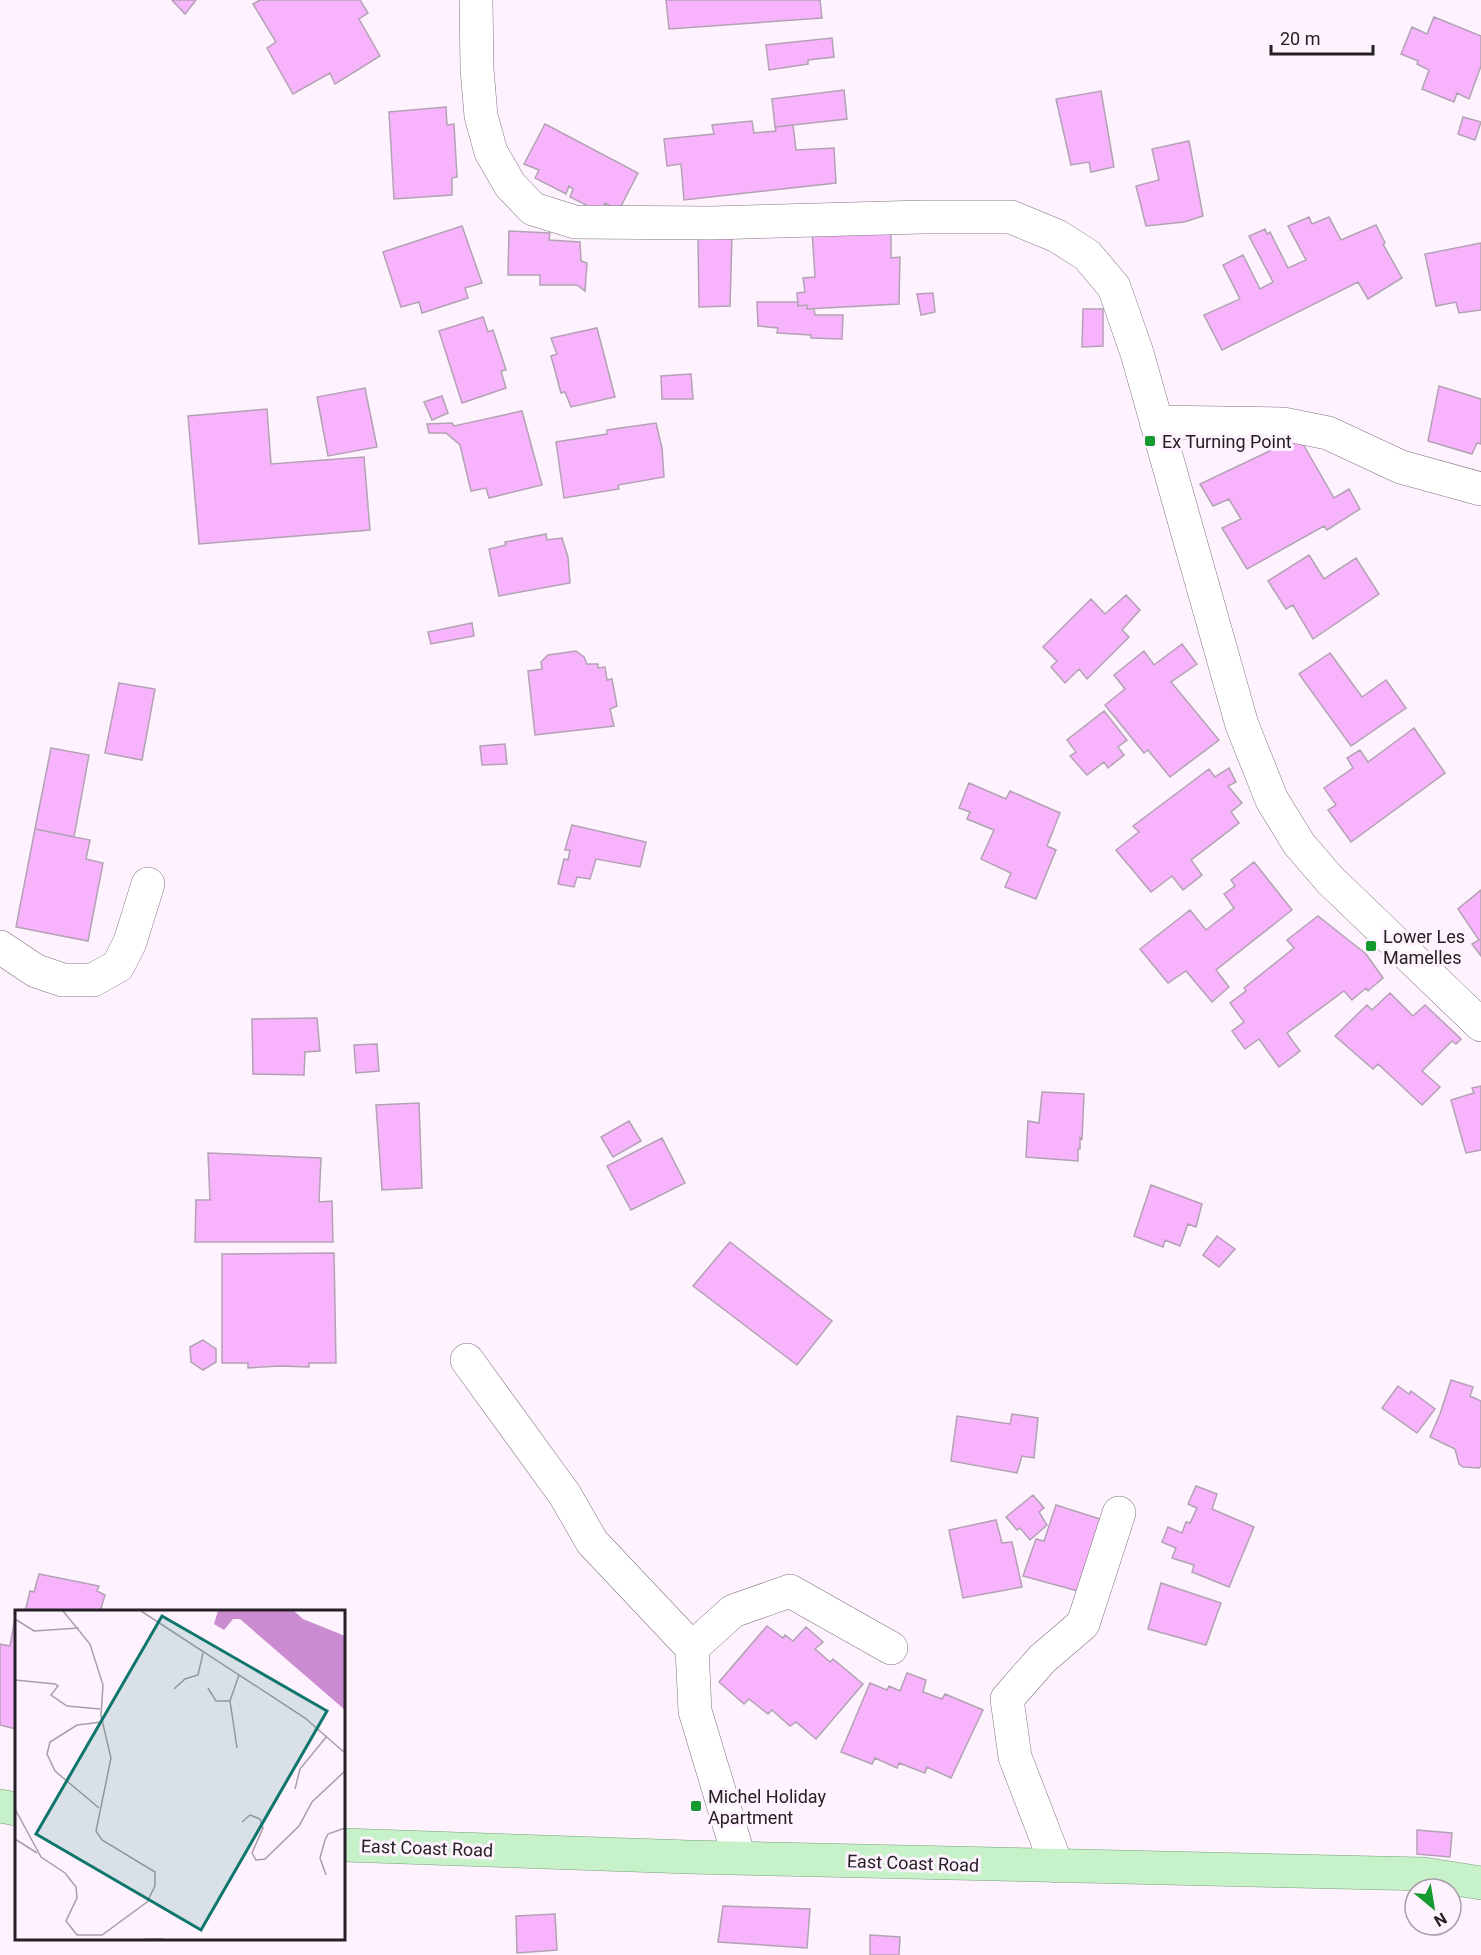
<svg xmlns="http://www.w3.org/2000/svg" width="1481" height="1955" viewBox="0 0 1481 1955" font-family="Roboto,sans-serif">
<style>
.building{fill:#f7b4fc;stroke:#b2a2b3;stroke-width:1.5}
.lines{fill:none;stroke-linecap:round;stroke-linejoin:round}
.minor-casing{stroke:#817382;stroke-width:34}
.major-casing{stroke:#76a177;stroke-width:34}
.minor{stroke:#fff;stroke-width:33}
.major{stroke:#c7f1c8;stroke-width:33}
.poi-dot{fill:#159a31;stroke:#fdf2fd;stroke-width:2}
.labels{text-anchor:middle;dominant-baseline:central;stroke-width:6;stroke-linejoin:round;paint-order:stroke}
.poi-label{font-size:18px;fill:#252026;stroke:#fdf2fd;text-anchor:start}
.street-label{font-size:18px;fill:#252026;stroke:#fdf2fd}
.inset-road{fill:none;stroke:#a79ea7;stroke-width:1.5}
.view{fill:#0f766e;fill-opacity:0.15;stroke:#0f766e;stroke-width:3}
.inset-edge{fill:none;stroke:#252026;stroke-width:3}
</style>
<rect width="100%" height="100%" fill="#fdf2fd"/>
<path class="building" d="M172 0H196L185 14Z
M260 0H360L368 13 359 19 380 56 335 84 330 73 293 94 267 48 276 42 253 4Z
M666 0H820L822 18 669 29Z
M1434 17 1481 36V66L1469 99 1457 93 1454 102 1422 89 1429 70 1417 64 1418 61 1401 54 1412 27 1427 34Z
M832 38 834 57 808 60V64L769 70 766 45Z
M844 90 847 119 775 127 772 99Z
M1101 91 1114 167 1091 172 1089 162 1071 165 1056 99Z
M446 107 447 125 454 124 457 177 452 178V195L394 199 389 112Z
M1463 117 1481 122 1475 140 1458 134Z
M752 121 754 133 776 131 775 127 793 125 796 150 834 148 836 183 684 200 681 164 667 166 664 139 714 134 712 125Z
M545 124 638 173 619 210 605 203 600 212 570 197 573 189 569 186 566 194 535 178 539 170 524 164Z
M1189 141 1203 216 1184 222 1146 226 1136 186 1159 180 1152 149Z
M1309 217 1312 224 1329 217 1341 240 1376 225 1385 243 1383 244 1402 278 1368 299 1358 282 1222 350 1204 315 1240 299 1223 265 1243 255 1260 289 1273 282 1249 236 1265 229 1267 234 1270 232 1288 268 1306 260 1288 226Z
M462 226 482 283 465 288 468 298 422 313 419 302 401 307 383 252Z
M891 227V258L900 257 899 304 807 309V305L798 306 797 293 805 292 803 278 815 277 812 230Z
M509 231 550 233 549 240 580 242 581 261 587 263 585 291 577 285H540V275H508Z
M698 236H732L730 306 699 307Z
M1481 243V310L1459 313 1456 302 1436 306 1425 254Z
M933 293 935 312 921 315 917 294Z
M757 302H798V306L807 305V309H814L815 315H843L842 339 811 338V335L777 333 778 328 758 326Z
M1083 309H1103V346L1082 347Z
M483 317 488 332 493 330 506 370 501 371 506 388 462 403 439 331Z
M597 328 615 397 571 407 565 392 561 393 551 356 557 354 551 338Z
M691 374 693 399H662L661 376Z
M1439 386 1481 399V444L1477 443 1472 454 1428 441Z
M365 388 377 447 328 456 317 397Z
M442 396 448 413 432 420 424 402Z
M267 409 271 464 364 457 370 530 199 544 188 416Z
M522 411 542 485 489 498 486 488 471 491 460 445 446 433H429L427 424 452 423 454 426Z
M656 423 662 448 664 477 618 485 619 489 564 498 556 442 607 434V430Z
M1299 437 1334 498 1349 489 1360 509 1327 530 1324 526 1247 569 1222 528 1241 519 1229 499 1213 506 1200 484Z
M546 534 547 540 562 538 568 557 570 583 499 596 489 549 506 545 505 542Z
M1309 555 1324 579 1356 558 1379 594 1313 639 1293 605 1286 609 1268 581Z
M1126 595 1140 610 1122 630 1129 637 1087 679 1079 669 1065 683 1051 667 1057 661 1043 647 1091 599 1105 614Z
M472 623 474 636 431 644 428 632Z
M1182 644 1197 664 1171 682 1219 740 1170 777 1148 750 1144 753 1105 705 1125 689 1114 675 1144 651 1154 665Z
M576 651 584 657 587 664H598V668L605 667 607 680 612 679 617 706 610 709 614 726 535 735 528 671 542 669 541 662 548 655Z
M1330 653 1362 697 1386 680 1406 708 1351 746 1299 674Z
M119 683 155 689 142 760 105 753Z
M1104 711 1127 740 1118 747 1124 755 1108 768 1104 762 1087 775 1070 756 1076 752 1067 740Z
M1414 728 1445 773 1351 842 1328 810 1336 805 1324 788 1353 768 1347 758 1360 750 1368 762Z
M505 744 507 764 482 765 480 746Z
M51 748 89 755 74 837 35 829Z
M1229 768 1236 782 1228 786 1242 803 1231 812 1239 823 1191 860 1202 875 1183 890 1172 876 1151 892 1116 850 1139 832 1133 826 1209 769 1215 777Z
M969 783 1006 799 1010 791 1060 813 1047 846 1056 850 1036 899 1005 887 1011 873 981 859 994 830 967 819 970 812 959 808Z
M572 825 646 842 640 867 596 859 590 879 577 877 574 887 558 884 564 859 568 860 570 850H565Z
M35 829 90 840 86 859 103 863 88 941 16 927Z
M1254 862 1292 910 1216 970 1229 987 1212 1002 1186 971 1168 983 1140 949 1190 910 1206 930 1234 908 1224 894 1235 886 1231 880Z
M1481 890V956L1472 944 1479 940 1458 909Z
M1318 916 1366 954 1383 978 1368 991 1366 988 1352 1000 1344 991 1287 1033 1300 1051 1279 1067 1259 1039 1245 1049 1232 1031 1244 1022 1230 1003 1246 991 1244 988 1294 948 1287 940Z
M1390 993 1413 1016 1425 1005 1461 1039 1456 1044 1452 1041 1422 1071 1440 1087 1422 1105 1378 1064 1373 1069 1335 1036 1367 1005 1372 1010Z
M317 1018 320 1051 305 1052 304 1075 253 1074 252 1019Z
M377 1044 379 1071 356 1073 354 1045Z
M1481 1086V1150L1466 1153 1451 1100 1474 1093 1472 1088Z
M1042 1092 1084 1094 1082 1139 1080 1138V1149H1078V1161L1026 1157 1028 1121 1039 1123Z
M419 1103 422 1188 382 1190 376 1105Z
M629 1121 641 1141 613 1157 601 1137Z
M662 1138 685 1183 631 1210 607 1166Z
M208 1153 321 1158 319 1202 332 1201 333 1242H195L196 1200H210Z
M1151 1185 1202 1204 1196 1227 1188 1224 1180 1246 1165 1240 1163 1247 1134 1236Z
M1217 1236 1235 1249 1219 1267 1203 1255Z
M730 1242 832 1321 797 1365 693 1286Z
M334 1253 336 1363H309V1367L279 1366 248 1368V1363H222V1254Z
M203 1340 216 1349V1362L203 1370 191 1362 190 1347Z
M1451 1380 1473 1387 1470 1396 1481 1401V1466L1479 1468 1463 1467 1459 1464 1455 1449 1430 1437 1440 1414Z
M1398 1386 1409 1394 1411 1391 1435 1409 1417 1433 1382 1408Z
M1012 1414 1038 1418 1034 1458 1022 1456 1017 1473 951 1461 957 1416 1010 1424Z
M1196 1486 1217 1494 1212 1509 1254 1527 1229 1587 1192 1572 1194 1565 1172 1558 1176 1548 1162 1542 1168 1527 1182 1533 1186 1522 1190 1523 1197 1508 1188 1504Z
M1033 1495 1044 1508 1039 1512 1047 1525 1030 1540 1020 1528 1017 1530 1006 1517Z
M1056 1505 1100 1519 1078 1591 1023 1576 1036 1539 1044 1541Z
M996 1520 1002 1543 1012 1542 1022 1587 963 1598 949 1530Z
M39 1574 99 1586 97 1591 105 1595 100 1612H25L30 1591 34 1592Z
M1161 1583 1221 1603 1206 1645 1148 1629Z
M16 1612V1729L0 1725V1644L10 1646Z
M767 1626 783 1638 785 1635 793 1641 806 1627 823 1642 815 1649 830 1662 833 1659 863 1684 816 1739 796 1722 790 1726 772 1710 768 1714 749 1699 744 1704 719 1682Z
M907 1673 926 1680 923 1692 942 1699 945 1694 983 1710 951 1778 927 1767 925 1773 899 1763 897 1768 875 1758 872 1764 841 1752 870 1683 887 1690 889 1686 900 1691Z
M1417 1830 1452 1833 1450 1857 1417 1854Z
M723 1906 810 1909 807 1948 718 1942Z
M555 1914 557 1950 517 1953 516 1916Z
M870 1935 900 1937 899 1955H870Z"/>
<g class="lines">
<g class="minor-casing">
<path id="minor" d="M476 0 477 69 481 116 491 152 510 185 533 209 575 222 712 223 922 217H1011L1057 236 1087 255 1114 287 1137 353 1242 725 1272 800 1299 844 1330 880 1481 1025
M1156 422 1283 424 1328 433 1401 467 1481 489
M0 947 36 971 63 980H93L118 966 130 942 148 884
M467 1360 565 1495 592 1542 692 1648
M739 1857 695 1711 692 1648 733 1611 790 1591 891 1648
M1057 1866 1015 1757 1007 1699 1042 1659 1083 1624 1119 1513"/>
</g>
<g class="major-casing">
<path id="major" d="M0 1806 16 1809
M344 1845 689 1857 1424 1874 1481 1883"/>
</g>
<use href="#minor" class="minor"/>
<use href="#major" class="major"/>
</g>
<g class="poi-dot">
<rect x="1144" y="435" width="12" height="12" rx="3"/>
<rect x="1365" y="940" width="12" height="12" rx="3"/>
<rect x="690" y="1800" width="12" height="12" rx="3"/>
</g>
<g class="labels">
<g class="poi-label">
<text x="1162" y="441">Ex Turning Point</text>
<text x="1383" y="936">Lower Les<tspan x="1383" dy="21">Mamelles</tspan></text>
<text x="708" y="1796">Michel Holiday<tspan x="708" dy="21">Apartment</tspan></text>
</g>
<g class="street-label">
<text transform="translate(427 1848) rotate(2)">East Coast Road</text>
<text transform="translate(913 1863) rotate(2)">East Coast Road</text>
</g>
</g>
<g transform="translate(15 1610)">
<rect width="330" height="330" fill="#fdf2fd"/>
<path d="M203 1H279L288 9 330 26V100L225 9H218L209 20 199 14Z" fill="#cb8bd1"/>
<path class="inset-road" d="M126 1 290 108 330 143M0 9 19 21 64 18M0 70 40 74 43 76 36 85 52 96 85 99M193 78 201 91H215L224 65M159 79 170 69 183 65 188 43M215 91 222 138M280 179 285 159 312 126M84 198 40 161 32 144 35 132 62 115 87 112M0 199 26 247 50 263 61 277 62 288 51 311 62 325H87L132 292 140 276V262L87 230 81 221 96 148 86 106 88 75 75 34 48 1M227 212 235 205 245 209 248 218 237 243 241 250 250 249 284 216 297 192 330 161M0 229 22 243M311 265 305 248 310 230 313 224 330 218M130 329H149"/>
<path class="view" d="M147 6 312 101 186 320 21 224Z"/>
<rect width="330" height="330" class="inset-edge"/>
</g>
<g transform="translate(1433 1907) rotate(150)"><circle r="28" fill="#fdf2fd" stroke="#a79ea7" stroke-width="1.5"/>
<path d="M0-4.5L10 22L0 15L-10 22Z" fill="#159a31"/>
<text y="-9" font-size="16" font-weight="bold" text-anchor="middle" fill="#252026">N</text>
</g>
<path d="M1271 45v9h102v-9" fill="none" stroke="#252026" stroke-width="3"/>
<text x="1280" y="45" font-size="18" fill="#252026" stroke="#fdf2fd" stroke-width="4.5" paint-order="stroke">20 m</text>
</svg>
